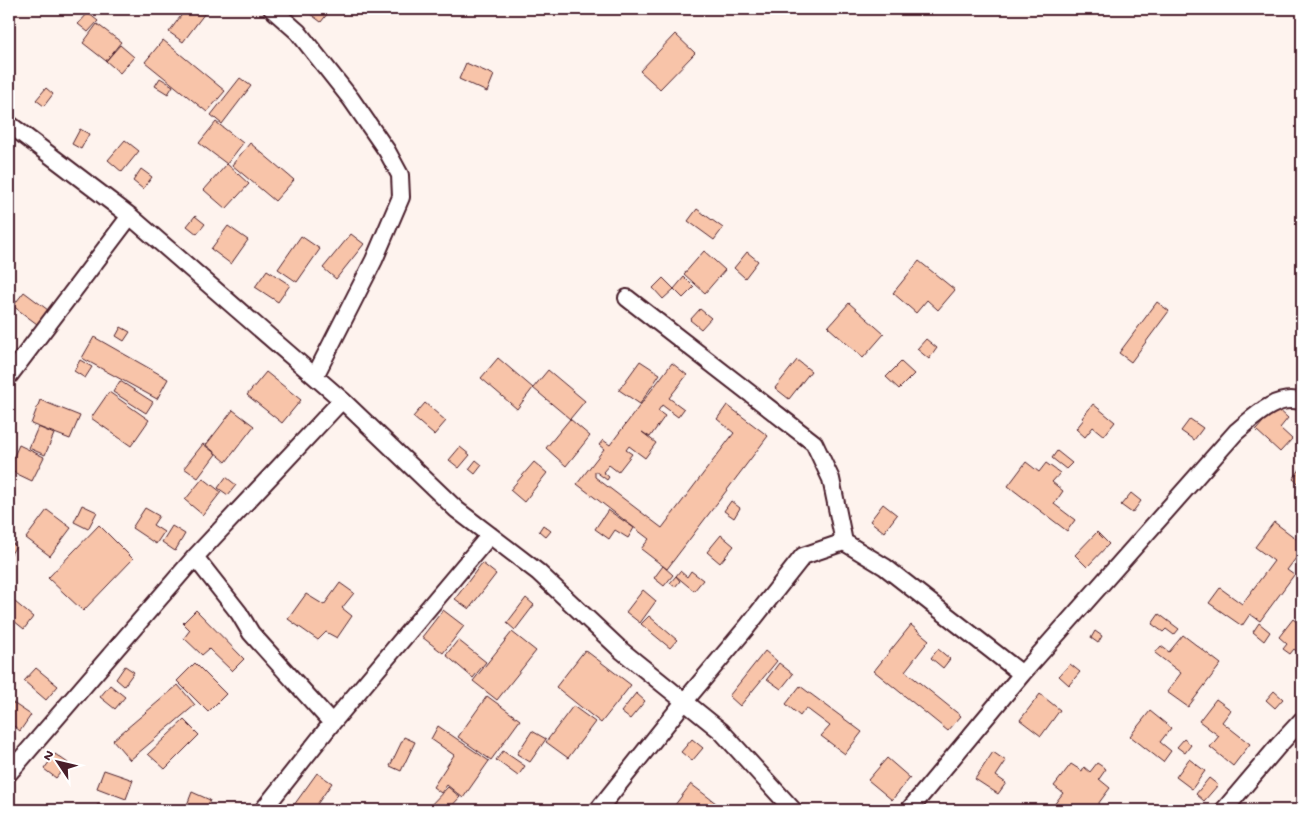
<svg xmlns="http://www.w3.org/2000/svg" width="1311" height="819" viewBox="0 0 1311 819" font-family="'Gochi Hand',sans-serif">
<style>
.building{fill:#f8c4a9;stroke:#4a1f2b}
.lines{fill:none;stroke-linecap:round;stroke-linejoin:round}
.street-casing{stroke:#4a1f2b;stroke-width:20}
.street{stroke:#fff;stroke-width:16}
</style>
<rect width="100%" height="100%" fill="#fef3ee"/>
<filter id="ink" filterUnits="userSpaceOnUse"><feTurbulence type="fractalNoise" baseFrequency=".02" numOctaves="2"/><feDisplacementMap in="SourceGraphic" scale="10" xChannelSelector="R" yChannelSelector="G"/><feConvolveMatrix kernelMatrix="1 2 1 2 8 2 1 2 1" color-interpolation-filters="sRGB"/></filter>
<g filter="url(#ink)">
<path class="building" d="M186 9H208L183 42 169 32Z
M312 9H331L321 22 309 13Z
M88 13 98 21 88 32 78 24Z
M97 24 121 42 106 61 83 43Z
M675 34 695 53 660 89 640 71Z
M163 40 225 91 207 112 145 62Z
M120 45 134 57 120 73 106 61Z
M466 63 494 75 487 92 459 79Z
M160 78 173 86 168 94 155 86Z
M240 78 251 86 222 124 211 115Z
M46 88 53 94 44 106 36 100Z
M216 122 243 143 227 164 199 143Z
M80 129 89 134 81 149 72 144Z
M125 140 139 151 122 172 108 160Z
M250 143 294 180 275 201 232 165Z
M227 164 249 184 226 209 204 190Z
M141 169 152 177 143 189 133 181Z
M697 209 723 228 714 240 688 221Z
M195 216 205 224 197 234 187 226Z
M228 226 248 240 231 264 211 249Z
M351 234 364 244 336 279 323 268Z
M301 236 320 249 297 282 278 269Z
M704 251 725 270 705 293 684 274Z
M747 252 758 261 745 278 734 268Z
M919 261 955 290 938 310 927 300 916 313 893 293Z
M267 270 290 285 278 302 255 287Z
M684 277 694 287 683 298 674 289Z
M663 278 674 289 663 299 653 288Z
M24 292 48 310 37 324 13 306Z
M1157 302 1169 311 1131 362 1119 353Z
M849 303 884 334 863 358 828 327Z
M700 309 711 318 701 329 690 320Z
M121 327 130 332 124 341 116 336Z
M94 337 168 379 157 399 82 358Z
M926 339 937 348 929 359 917 349Z
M498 358 533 388 517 409 481 378Z
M80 360 92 367 85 378 74 371Z
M797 360 811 371 789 399 775 388Z
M640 361 660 374 640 404 619 390Z
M901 362 914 374 899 389 886 377Z
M672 363 687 375 669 398 684 409 678 417 662 405 658 411 665 416 650 437 642 432 656 443 645 458 629 446 626 450 632 454 618 472 609 465 603 472 609 477 607 480 595 471V477L662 528 734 433 717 419 727 405 768 436 667 569 641 549 649 539 577 484 604 449 599 445 603 440 610 445Z
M548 370 585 401 570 419 533 388Z
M266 372 301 400 282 423 247 395Z
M120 381 153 402 146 413 113 392Z
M109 392 149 420 131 446 91 418Z
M40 400 80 416 70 439 31 424Z
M425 403 446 421 434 435 413 417Z
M1093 404 1115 422 1104 436 1093 427 1085 437 1076 429 1084 419 1082 418Z
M1276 407 1288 418 1280 428 1292 439 1280 452 1256 430Z
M233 410 254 426 226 462 206 445Z
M570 419 590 436 566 466 546 448Z
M1190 419 1203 428 1194 440 1181 431Z
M38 427 54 434 45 455 29 448Z
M203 444 216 454 198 478 184 468Z
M19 445 44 457 32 481 9 470V467Z
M460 447 470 455 459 468 449 460Z
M1057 451 1072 463 1066 469 1052 458Z
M476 460 482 465 475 474 469 469Z
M534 462 547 473 524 502 510 490Z
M1026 462 1039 472 1046 463 1060 473 1052 482 1063 491 1054 504 1075 520 1067 531 1008 486Z
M1301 468 1302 469V486L1293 479Z
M226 477 236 485 228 495 218 488Z
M203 478 221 492 203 515 185 500Z
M1131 493 1141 501 1132 513 1121 505Z
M1302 493V503L1297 500Z
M731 501 740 508 734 518 724 511Z
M883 504 897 515 884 532 870 521Z
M82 505 97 512 88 529 74 522Z
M145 508 159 516 153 525 164 532 156 544 132 528Z
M47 510 71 528 50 556 26 538Z
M608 510 634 528 628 538 615 530 609 539 595 529Z
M1274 522 1302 543V550L1287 570 1294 575 1260 621 1250 614 1242 626 1209 603 1220 588 1242 604 1274 561 1255 547Z
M99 525 133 559 83 611 48 578Z
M543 525 551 531 546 537 539 531Z
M172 526 185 534 175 551 162 542Z
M1097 532 1109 544 1087 567 1075 555Z
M721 535 734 546 720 563 707 552Z
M9 541 16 546 9 557Z
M482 563 496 574 469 609 455 599Z
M663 566 673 575 664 586 654 578Z
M680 571 687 577 691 571 703 580 694 591 676 576Z
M676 576 680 581 675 587 670 583Z
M340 583 354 593 342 608 352 616 337 638 326 632 318 640 288 619 306 594 324 605Z
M643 590 656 601 640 623 626 612Z
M9 597 33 617 24 629 9 617Z
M526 598 534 605 515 630 507 623Z
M196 610 244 659 232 671 209 649 202 655 184 638 190 630 183 623Z
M443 610 464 626 443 653 422 637Z
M1159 614 1179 629 1174 635 1166 629 1163 632 1152 624Z
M649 616 677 640 670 648 641 624Z
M1293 619 1302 626V656L1294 649 1290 654 1283 649 1287 644 1279 637Z
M1259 623 1270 632 1264 641 1253 632Z
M911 625 929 640 905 671 961 716 948 731 874 671Z
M1095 631 1102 636 1098 643 1091 638Z
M512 632 536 651 497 700 473 681Z
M1183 635 1221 664 1188 707 1167 692 1181 673 1155 653 1161 646 1169 652Z
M458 640 486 662 473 678 446 655Z
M938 649 950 659 943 668 931 658Z
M585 650 631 685 601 723 556 687Z
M765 651 777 661 740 706 729 696Z
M195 663 226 694 208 712 177 681Z
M779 663 793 674 781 689 767 679Z
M1070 664 1080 672 1069 685 1059 676Z
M125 666 134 672 124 686 116 679Z
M36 668 58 686 46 700 24 681Z
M110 685 125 697 115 709 100 697Z
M178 685 195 705 130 760 113 740Z
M800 686 862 732 845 754 821 736 830 726 806 708 800 716 786 704Z
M1274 691 1283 699 1275 708 1266 700Z
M636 693 645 701 630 719 621 712Z
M1040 694 1060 710 1041 736 1020 720Z
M487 696 520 720 491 760 458 737Z
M1216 699 1231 710 1222 722 1250 744 1233 766 1210 747 1219 736 1199 721Z
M10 701 31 715 20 731 9 722Z
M573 706 595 722 568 758 546 742Z
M1150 711 1171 728 1160 742 1171 751 1163 762 1130 736Z
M184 720 199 735 165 769 148 754Z
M438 726 489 761 463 798 447 785 441 793 433 787 454 755 431 739Z
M532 731 546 739 530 762 517 754Z
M404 737 415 742 401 771 390 766Z
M692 739 703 748 692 761 681 752Z
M1184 739 1191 745 1185 753 1177 747Z
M503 751 525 766 518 776 496 760Z
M993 752 1006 761 996 776 1006 783 998 794 975 779Z
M55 754 68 763 56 778 44 769Z
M887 758 910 778 892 800 868 780Z
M1189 759 1205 771 1192 789 1176 777Z
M1097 763 1106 769 1099 779 1110 788 1095 808 1098 810H1050L1063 793 1054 786 1071 764 1082 771 1084 767 1090 772Z
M104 770 133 780 126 799 97 788Z
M317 773 332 783 313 810H301L294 805Z
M1209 778 1218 785 1204 801 1196 794Z
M691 784 725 810H671Z
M448 787 460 797 448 810H426Z
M192 792 210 800 206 810H185Z
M98 804 111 810H94Z"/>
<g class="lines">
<g class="street-casing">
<path id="street" d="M272 9 298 32 351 99 387 151 400 175 401 197 374 260 315 376
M9 124 130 216 342 400 457 510 538 572 622 651 721 731 793 810
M627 298 814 443 831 479 844 542
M9 376 130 216
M195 557 239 613 251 633 332 723 263 810
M332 723 490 535
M9 773 195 557 342 400
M598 810 684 702 747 627 803 556 844 542 885 567 1022 674
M909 810 1022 674 1236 432C1254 417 1277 393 1302 402
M1224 810 1279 745 1302 720"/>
</g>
<use href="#street" class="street"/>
</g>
</g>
<rect width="1311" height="819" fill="none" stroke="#fff" stroke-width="30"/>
<rect x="15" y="15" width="1281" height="789" fill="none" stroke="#4a1f2b" stroke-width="2" filter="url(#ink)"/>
<g transform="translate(58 762) rotate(305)" stroke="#ffffff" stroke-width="4" paint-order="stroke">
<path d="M0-4L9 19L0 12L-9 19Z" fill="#4a1f2b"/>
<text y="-8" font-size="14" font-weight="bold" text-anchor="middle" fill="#4a1f2b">N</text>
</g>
</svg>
